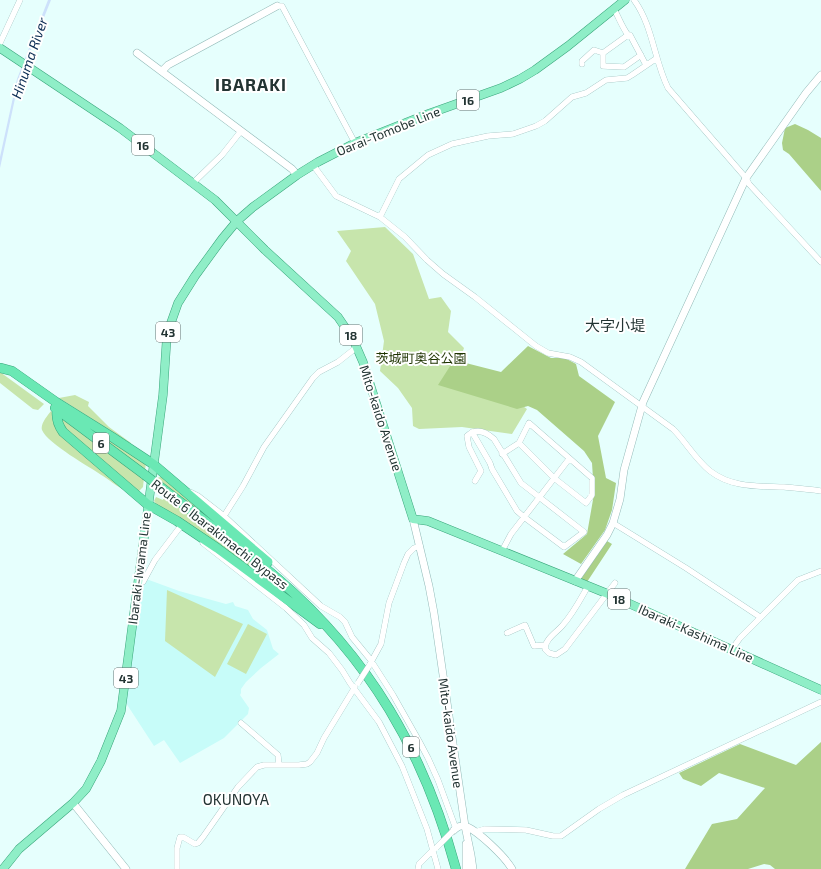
<svg xmlns="http://www.w3.org/2000/svg" width="821" height="869" viewBox="0 0 821 869" font-family="'Exo 2','Noto Sans JP',sans-serif">
<style>
.built{fill:#c7fcf9}
.green{fill:#c7e5ac}
.forest{fill:#abd088}
.water{fill:#cde1fb}
.lines{fill:none;stroke-linecap:round;stroke-linejoin:round}
.minor-casing{stroke:#91b9b7;stroke-width:6}
.tertiary-casing{stroke:#91b9b7;stroke-width:8}
.primary-casing{stroke:#39a67b;stroke-width:9}
.trunk-casing{stroke:#39a67b;stroke-width:10}
.minor{stroke:#fff;stroke-width:5.5}
.tertiary{stroke:#fff;stroke-width:7}
.primary{stroke:#8feec7;stroke-width:8}
.trunk{stroke:#6ae8b4;stroke-width:9}
.minor-bridge-casing{stroke:#91b9b7;stroke-width:6;stroke-linecap:butt}
.trunk-bridge-casing{stroke:#39a67b;stroke-width:10;stroke-linecap:butt}
.minor-bridge{stroke:#fff;stroke-width:5.5}
.trunk-bridge{stroke:#6ae8b4;stroke-width:9}
.labels{text-anchor:middle;dominant-baseline:central;stroke-width:4;stroke-linejoin:round;paint-order:stroke}
.shield{fill:#fff;stroke:#657170;stroke-width:1}
.shield-label{font-size:12px;font-weight:bold;fill:#233433}
.street-label{font-size:13px;fill:#233433;stroke:#fff}
.park-label{font-size:13px;fill:#1e3300;stroke:#fff}
.water-label{font-size:14px;font-style:italic;fill:#0c2d54;stroke:#fff}
.quarter-label{font-size:15px;fill:#233433;stroke:#fff}
.district-label{font-size:17px;font-weight:bold;letter-spacing:1px;fill:#233433;stroke:#fff}
</style>
<rect width="100%" height="100%" fill="#e6fffd"/>
<path class="built" d="M149 580 179 591 226 604 233 602 235 606 248 610 253 619 267 630 273 649 279 654 261 668 246 682 241 689V693L240 695 249 708 248 714 224 738 180 763 164 740 154 746 126 703 140 590 145 581Z"/>
<path class="green" d="M385 227 413 254 429 299 441 297 451 311 448 332 464 348 459 362 527 409 512 434 462 427 419 429 413 426 412 408 398 388 380 371 384 341 375 304 346 261 351 251 337 231Z
M0 372 44 404 38 410 33 409 0 383Z
M75 395 89 402 88 406 109 427 131 443H130L59 398Z
M65 410 146 461 145 472Z
M51 411 55 417 130 492C120 489 112 482 103 476 90 467 48 444 42 430 40 424 48 415 51 411Z
M59 414 144 478 143 487 138 492 63 429Z
M164 476 254 551 157 481V478Z
M164 494 257 566 253 571 157 505 154 501 156 497 163 500Z
M167 590 243 624 215 677 165 641Z
M248 624 267 634 246 674 227 664Z"/>
<path class="forest" d="M795 124 808 130 821 138V191L789 154 783 150 782 143 785 128Z
M528 346 551 358H565L576 364 579 376 615 402 598 436 606 478 616 483 612 510 605 530 581 564 563 554 587 534 594 494 592 463 584 451 537 410 528 406 517 409 438 385 454 360 501 372Z
M607 541 612 544 587 582 580 579Z
M821 742V869H775L770 865 764 864 748 869H685L712 824 737 819 765 788 719 773 701 786 683 779 679 773 740 744 796 765Z"/>
<path class="water" d="M48 0H51L19 80 0 168V157L17 79Z"/>
<g class="lines">
<g class="minor-casing">
<path id="minor" d="M634 0C653 26 654 60 668 88L746 178 749 184 821 262
M277 6H282L355 143
M614 9C619 18 622 27 628 35H630L646 65
M0 43 20 0
M603 53V66L624 67 641 55
M582 64V61L594 50 603 53 628 35
M313 165 336 196 380 217 405 237 427 260 443 274 475 297 536 346 548 353 570 357 581 362 673 429C686 442 695 459 710 471 732 488 758 486 784 487 796 488 809 489 821 491
M193 183 222 155 241 131
M380 217 399 179 428 155 452 144 488 136 513 134 536 126 545 121 572 97 586 93 606 80 627 78 632 75 657 58
M472 432 490 463 492 469 517 511 524 517 564 547 584 532 521 483 494 439C485 431 476 428 467 436L469 447 481 471 475 481
M502 454 519 443 529 423 592 478V495L586 503 554 478 519 443
M190 492 198 496 224 516 321 606 340 617 345 622 352 637 370 659 393 695 419 741 428 758 438 780 456 829
M224 516 243 486 264 447 313 378 319 372 338 362 357 347
M613 523 686 568 760 617
M203 543 286 608 304 625 312 638 329 653 342 670 350 683 379 722 402 766 427 829 438 869
M502 551 511 534 569 459
M137 584 143 582 155 560 180 527
M588 586C580 600 573 614 562 626 556 633 545 639 545 649L549 653 556 655 565 649 615 583
M507 633 525 625 534 646 545 645
M732 649 740 638 798 580 821 571
M370 664 381 644 389 603 404 563 408 554 414 548 420 546
M241 723 278 755 279 765
M475 832 485 829 526 830 553 836H561L599 809 623 795 821 702
M177 869V848L180 837H183L195 844 198 843 203 837 238 787 257 767 264 765H299L307 764 310 762 317 753 324 738 355 687
M418 869 419 864 434 849"/>
</g>
<g class="tertiary-casing">
<path id="tertiary" d="M137 53 292 169 297 175
M162 71 168 65 277 6
M413 519 429 586 434 613 465 826 471 855 473 869
M575 581 607 535 613 523 620 499 624 470 643 402 746 178 806 93 821 75
M73 803 126 869
M453 831C456 828 460 825 464 826 477 829 506 858 512 869
M466 869V844"/>
</g>
<g class="primary-casing">
<path id="primary" d="M0 48 120 128 215 200 265 250 338 317 353 339 363 362 413 519 428 521 608 594 821 690
M3 869 19 849 73 803 86 789 101 761 121 711 163 395 167 334 178 303 195 276 222 239 237 221 253 207 297 175 318 162 355 143 428 114 501 88 520 79 535 70 568 46 625 0"/>
</g>
<g class="trunk-casing">
<path id="trunk" d="M1 368 12 371 56 402 112 437 153 464 268 562
M55 408 145 475
M57 410C56 418 58 425 63 432L147 504 177 521 217 548 320 624
M158 485C198 516 239 545 277 578 370 658 424 752 456 869"/>
</g>
<use href="#minor" class="minor"/>
<use href="#tertiary" class="tertiary"/>
<use href="#primary" class="primary"/>
<use href="#trunk" class="trunk"/>
<g class="minor-bridge-casing">
<path id="minor-bridge" d="M358 683 369 666
M436 848 453 831"/>
</g>
<g class="trunk-bridge-casing">
<path id="trunk-bridge" d="M145 475 158 485"/>
</g>
<use href="#minor-bridge" class="minor-bridge"/>
<use href="#trunk-bridge" class="trunk-bridge"/>
</g>
<g class="labels">
<g class="shield">
<rect x="457" y="90" width="22" height="20" rx="3"/>
<rect x="132" y="135" width="22" height="20" rx="3"/>
<rect x="156" y="322" width="24" height="20" rx="3"/>
<rect x="340" y="325" width="22" height="20" rx="3"/>
<rect x="93" y="433" width="16" height="20" rx="3"/>
<rect x="608" y="589" width="22" height="20" rx="3"/>
<rect x="114" y="668" width="24" height="20" rx="3"/>
<rect x="403" y="737" width="16" height="20" rx="3"/>
</g>
<g class="shield-label">
<text x="468" y="100">16</text>
<text x="143" y="145">16</text>
<text x="168" y="332">43</text>
<text x="351" y="335">18</text>
<text x="101" y="443">6</text>
<text x="619" y="599">18</text>
<text x="126" y="678">43</text>
<text x="411" y="747">6</text>
</g>
<g class="street-label">
<text transform="translate(388 131) rotate(-22)">Oarai-Tomobe Line</text>
<text transform="translate(381 418) rotate(72)">Mito-kaido Avenue</text>
<text transform="translate(220 534) rotate(38)">Route 6 Ibarakimachi Bypass</text>
<text transform="translate(139 568) rotate(-83)">Ibaraki-Iwama Line</text>
<text transform="translate(696 633) rotate(24)">Ibaraki-Kashima Line</text>
<text transform="translate(451 733) rotate(82)">Mito-kaido Avenue</text>
</g>
<g class="park-label">
<text x="421" y="358">茨城町奥谷公園</text>
</g>
<g class="water-label">
<text transform="translate(29 58) rotate(-71)">Hinuma River</text>
</g>
<g class="quarter-label">
<text x="615" y="325">大字小堤</text>
<text x="236" y="799">OKUNOYA</text>
</g>
<g class="district-label">
<text x="251" y="84">IBARAKI</text>
</g>
</g>
</svg>
